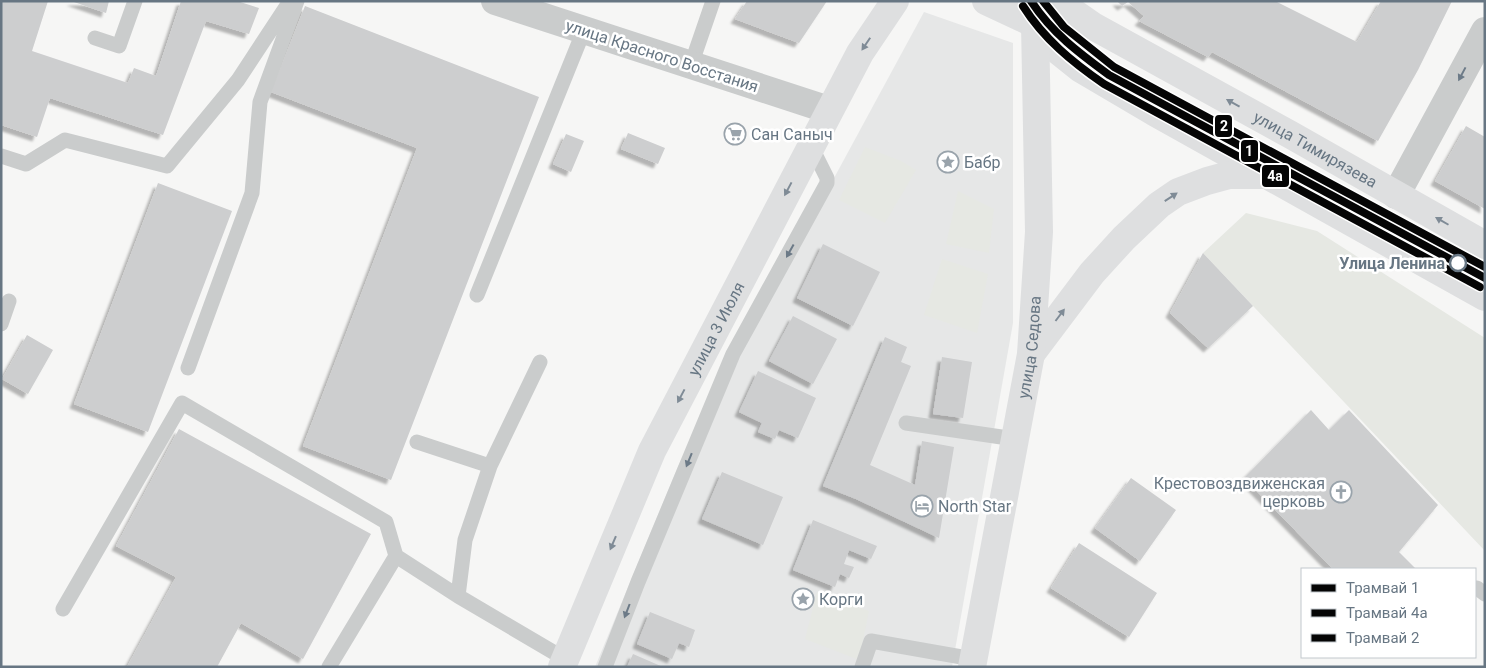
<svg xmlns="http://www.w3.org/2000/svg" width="1486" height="668" viewBox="0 0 1486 668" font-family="Roboto,sans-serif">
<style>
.built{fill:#e6e7e7}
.green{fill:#e6e8e3}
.building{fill:#cdcecf;filter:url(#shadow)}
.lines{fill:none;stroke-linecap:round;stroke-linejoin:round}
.lane{stroke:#cacccc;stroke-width:15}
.street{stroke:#cacccc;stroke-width:28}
.secondary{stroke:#dedfe0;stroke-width:28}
.tram-1-casing{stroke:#fff;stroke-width:11}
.tram-2-casing{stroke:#fff;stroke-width:11}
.tram-3-casing{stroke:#fff;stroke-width:11}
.tram-1{stroke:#050505;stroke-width:8}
.tram-2{stroke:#050505;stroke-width:8}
.tram-3{stroke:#050505;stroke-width:8}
.oneway{fill:#7f8b96}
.oneway2{fill:#6c7a87}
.stop-dot{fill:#fff;stroke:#677683;stroke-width:2.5}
.labels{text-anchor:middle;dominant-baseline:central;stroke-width:5;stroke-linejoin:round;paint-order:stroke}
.street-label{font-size:16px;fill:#677683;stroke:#fff}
.poi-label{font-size:16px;fill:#677683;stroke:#fff;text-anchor:start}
.stop-label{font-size:16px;font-weight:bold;fill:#677683;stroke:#fff;text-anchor:end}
.line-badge{stroke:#fff;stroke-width:2}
.badge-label{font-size:14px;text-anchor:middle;font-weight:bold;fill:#fff}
</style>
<defs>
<filter id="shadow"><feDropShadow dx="-4.5" dy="4.5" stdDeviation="1" flood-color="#0004"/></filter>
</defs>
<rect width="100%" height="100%" fill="#f6f6f5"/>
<path class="built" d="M924 12 1013 43V323L952 667H595L679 464Z"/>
<path class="green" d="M865 147 901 161 916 170 885 223 839 200Z
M958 191 994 209 989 253 946 244Z
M1246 213 1317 231 1485 338V551L1203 253Z
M942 259 988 274 977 333 924 315Z
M817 592 869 611 859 660 805 639Z"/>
<path class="building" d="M1 1H48L32 51 128 83 134 68 156 76 181 1H237L259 8 249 34 206 21 163 135 50 98 37 137 1 125Z
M71 1H109L106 13Z
M747 1H827L799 43 735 19Z
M1117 1H1275L1357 42 1381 1H1452L1418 70 1378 141 1212 52 1208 57 1139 21 1144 16 1128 2 1122 6Z
M305 6 539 97 391 480 303 446 417 148 271 92Z
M1466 126 1485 137V209L1435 181Z
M628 133 665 148 658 164 621 149Z
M566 134 584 141 571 172 553 164Z
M158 183 232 211 148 432 74 404Z
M823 244 880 272 853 326 797 298Z
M1203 253 1253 306 1208 348 1170 313Z
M793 316 837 339 813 384 769 361Z
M27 335 53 350 28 394 2 379Z
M885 337 907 347 901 362 911 366 870 465 915 485 922 441 954 447 939 538 856 499 823 486Z
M942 357 972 362 963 418 933 414Z
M758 371 816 398 798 438 779 430 775 439 758 432 762 423 739 412Z
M1311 410 1329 430 1349 410 1438 505 1399 552 1416 569H1333L1244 478Z
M179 429 371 534 303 659 241 623 217 667H127L176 577 116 546Z
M722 472 783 497 763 545 702 519Z
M1131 478 1176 510 1140 561 1095 528Z
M813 520 877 546 871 559 849 550 844 564 854 567 849 578 840 574 835 587 793 570Z
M1079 543 1157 593 1129 637 1051 588Z
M650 612 695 630 689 647 679 643 672 659 637 644Z
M633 654 663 667H627Z"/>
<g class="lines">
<path class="lane" d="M95 38 119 46 135 1
M691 65 713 1
M1 156 26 164 65 140 167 166 238 80 290 1
M477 295 584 30
M1 324 9 301
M188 368 252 193 260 102 297 1
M906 423 1015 439
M417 442 490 466
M1477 588 1485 594
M458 596 465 540 490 466 540 362
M63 609 182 403 386 522 396 556 458 596 565 659
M329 667 396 556
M605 667 638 582 733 354 827 183V178L811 146
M862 667 871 641 973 659"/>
<path class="street" d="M495 1 829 110
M1396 195 1485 31"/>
<g class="secondary">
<path d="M986 1 1035 24 1049 25"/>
<path id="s1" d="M1061 1 1070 10 1093 26 1291 135 1485 245"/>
<path d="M1032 20 1056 49 1081 69 1154 112 1485 297"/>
<path d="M1031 354 1092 273 1124 238 1159 205 1178 192 1207 181 1229 175H1266"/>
<path id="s2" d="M562 667 652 451 860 53 895 1"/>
<path id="s3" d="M972 667 1031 354 1039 232 1035 24 1040 1"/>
</g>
<g class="tram-1-casing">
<path id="tram-1" d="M1031 1C1052 33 1079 53 1109 75L1485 278"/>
</g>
<g class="tram-2-casing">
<path id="tram-2" d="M1023 6C1044 39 1072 62 1104 84L1480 287"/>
</g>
<g class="tram-3-casing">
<path id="tram-3" d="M1043 1 1064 27 1114 67 1485 267"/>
</g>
<use href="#tram-1" class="tram-1"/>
<use href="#tram-2" class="tram-2"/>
<use href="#tram-3" class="tram-3"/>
</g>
<defs><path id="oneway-solid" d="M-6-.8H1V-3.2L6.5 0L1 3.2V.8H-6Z" transform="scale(1.25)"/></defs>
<g class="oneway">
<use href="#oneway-solid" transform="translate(866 44) rotate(124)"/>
<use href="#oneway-solid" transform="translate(1233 103) rotate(-151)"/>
<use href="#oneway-solid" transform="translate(788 189) rotate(118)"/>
<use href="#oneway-solid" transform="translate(1171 197) rotate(-33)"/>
<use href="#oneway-solid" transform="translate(1442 221) rotate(-150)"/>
<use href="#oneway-solid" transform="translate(1060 315) rotate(-53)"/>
<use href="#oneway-solid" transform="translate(681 396) rotate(118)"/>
<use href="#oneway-solid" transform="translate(613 543) rotate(113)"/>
</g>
<g class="oneway2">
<use href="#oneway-solid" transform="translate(1462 74) rotate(118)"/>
<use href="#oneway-solid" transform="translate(790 251) rotate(119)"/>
<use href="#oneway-solid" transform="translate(689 460) rotate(112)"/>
<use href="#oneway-solid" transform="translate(627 611) rotate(111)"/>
</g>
<defs>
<g id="supermarket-ring" transform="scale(1.125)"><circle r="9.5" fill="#fff" stroke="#99a3ab" stroke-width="1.5"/><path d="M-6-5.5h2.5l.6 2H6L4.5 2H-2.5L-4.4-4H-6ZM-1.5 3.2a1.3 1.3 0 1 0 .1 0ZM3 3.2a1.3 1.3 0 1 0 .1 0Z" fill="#99a3ab"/></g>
<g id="sight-ring" transform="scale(1.125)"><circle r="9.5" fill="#fff" stroke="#99a3ab" stroke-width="1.5"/><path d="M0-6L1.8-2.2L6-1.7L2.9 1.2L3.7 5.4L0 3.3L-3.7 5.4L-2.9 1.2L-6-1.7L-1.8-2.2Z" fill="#99a3ab"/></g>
<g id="church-ring" transform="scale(1.125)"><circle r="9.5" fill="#fff" stroke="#99a3ab" stroke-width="1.5"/><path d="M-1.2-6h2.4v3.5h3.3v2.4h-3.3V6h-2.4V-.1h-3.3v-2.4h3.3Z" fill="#99a3ab"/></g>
<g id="hotel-ring" transform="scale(1.125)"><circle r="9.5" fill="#fff" stroke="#99a3ab" stroke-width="1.5"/><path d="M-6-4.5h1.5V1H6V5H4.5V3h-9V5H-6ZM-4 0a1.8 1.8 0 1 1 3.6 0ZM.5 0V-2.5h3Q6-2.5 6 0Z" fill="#99a3ab"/></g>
</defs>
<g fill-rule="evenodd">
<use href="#supermarket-ring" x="735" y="134"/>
<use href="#sight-ring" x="948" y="162"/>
<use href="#church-ring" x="1341" y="492"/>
<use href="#hotel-ring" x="922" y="506"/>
<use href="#sight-ring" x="803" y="599"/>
</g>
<circle class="stop-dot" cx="1458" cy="263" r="8"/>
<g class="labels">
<g class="street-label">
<text transform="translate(662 56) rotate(18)">улица Красного Восстания</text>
<text stroke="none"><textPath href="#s1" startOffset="295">улица Тимирязева</textPath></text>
<text stroke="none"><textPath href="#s2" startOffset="372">улица 3 Июля</textPath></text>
<text stroke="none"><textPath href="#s3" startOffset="325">улица Седова</textPath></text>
</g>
<g class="poi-label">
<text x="751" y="134">Сан Саныч</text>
<text x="964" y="162">Бабр</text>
<text x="1325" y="483" text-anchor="end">Крестовоздвиженская<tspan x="1325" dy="18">церковь</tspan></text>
<text x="938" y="506">North Star</text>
<text x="819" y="599">Корги</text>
</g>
<g class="stop-label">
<text x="1445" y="263">Улица Ленина</text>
</g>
</g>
<g class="line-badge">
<rect x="1214" y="114" width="19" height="24" rx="5" fill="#050505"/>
<rect x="1240" y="139" width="19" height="24" rx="5" fill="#050505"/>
<rect x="1261" y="164" width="29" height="24" rx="5" fill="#050505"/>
</g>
<g class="badge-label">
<text x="1224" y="131">2</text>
<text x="1249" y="156">1</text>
<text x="1275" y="181">4a</text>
</g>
<rect width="1486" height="668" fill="none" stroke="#677683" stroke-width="5"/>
<rect x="1301" y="568" width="175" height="90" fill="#ffffff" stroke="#c2c8cd"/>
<rect x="1311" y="584" width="25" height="8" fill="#050505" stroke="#c2c8cd"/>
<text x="1346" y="593" font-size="15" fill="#677683">Трамвай 1</text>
<rect x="1311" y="609" width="25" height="8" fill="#050505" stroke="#c2c8cd"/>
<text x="1346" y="618" font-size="15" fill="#677683">Трамвай 4a</text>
<rect x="1311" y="634" width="25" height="8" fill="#050505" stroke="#c2c8cd"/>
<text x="1346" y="643" font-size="15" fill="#677683">Трамвай 2</text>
</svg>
